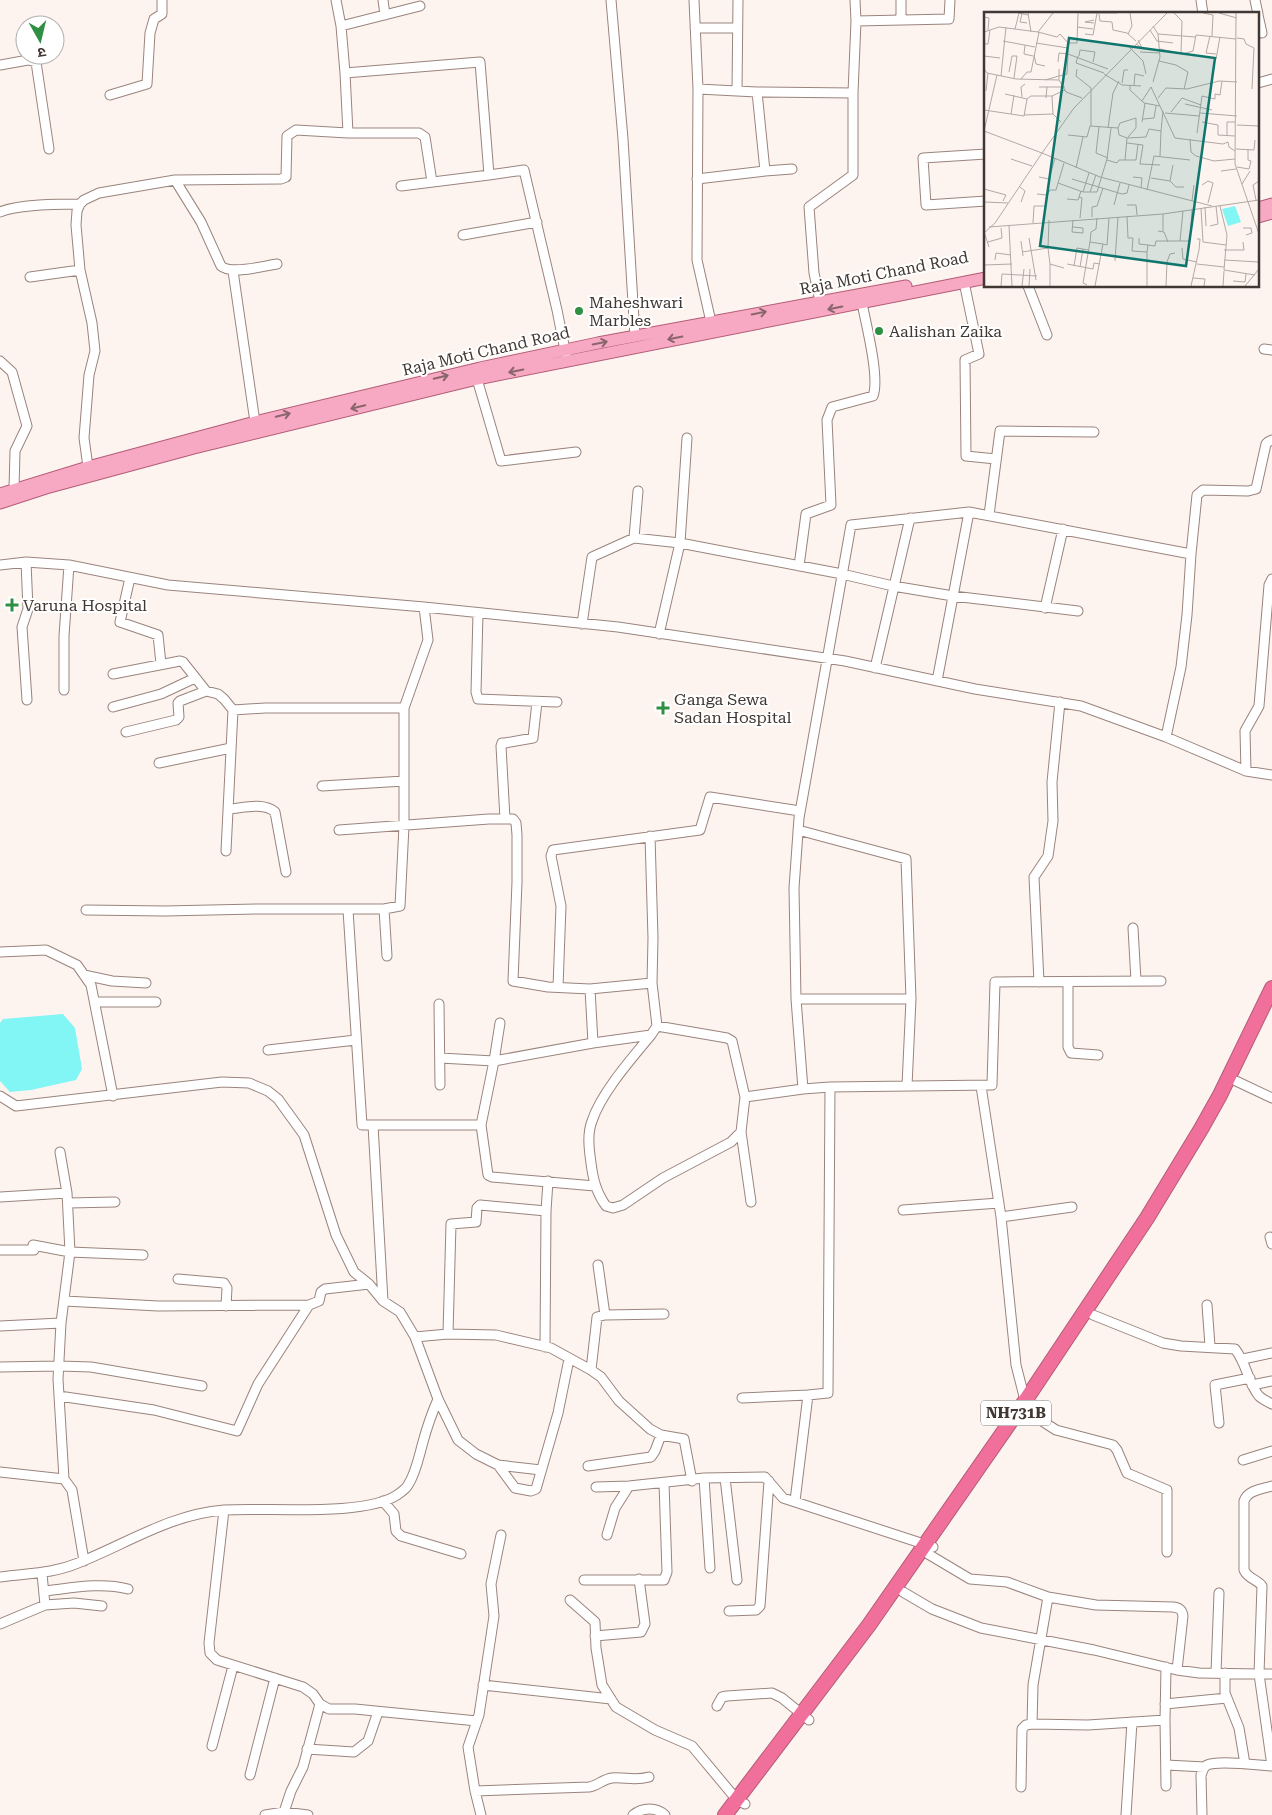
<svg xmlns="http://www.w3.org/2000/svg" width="1272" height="1815" viewBox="0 0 1272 1815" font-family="'Roboto Serif','Noto Sans Devanagari',serif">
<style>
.water{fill:#82f5f5}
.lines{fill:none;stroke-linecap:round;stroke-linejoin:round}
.minor-casing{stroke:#9a847c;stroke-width:11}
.major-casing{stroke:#b35c77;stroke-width:13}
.highway-casing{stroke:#b35c77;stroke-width:16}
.minor{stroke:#fff;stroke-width:9}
.major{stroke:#f7a9c3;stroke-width:11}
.highway{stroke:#f1709b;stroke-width:14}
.oneway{stroke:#8a656d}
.poi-dot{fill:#2f8f42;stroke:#fff;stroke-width:2}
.labels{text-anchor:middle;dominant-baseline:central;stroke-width:4;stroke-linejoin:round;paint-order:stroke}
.shield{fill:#fff;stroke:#7a7471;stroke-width:1}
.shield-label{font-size:15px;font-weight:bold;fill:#413834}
.street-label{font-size:16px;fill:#413834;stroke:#fff}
.poi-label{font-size:16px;fill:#413834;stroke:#fff;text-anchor:start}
.inset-road{fill:none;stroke:#b2a9a5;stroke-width:1}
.view{fill:#0f766e;fill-opacity:0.15;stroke:#0f766e;stroke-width:2.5}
.inset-edge{fill:none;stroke:#413834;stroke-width:2.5}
</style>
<rect width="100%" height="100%" fill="#fdf4f0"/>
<path class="water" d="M63 1014 75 1028 82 1069 76 1080 31 1090 10 1092 0 1081V1023L3 1019Z"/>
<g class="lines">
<g class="minor-casing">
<path id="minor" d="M336 0 341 26 345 73
M383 0 385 15
M611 0 623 139 635 336
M694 0 698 89
M1201 0 1203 14
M1255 0 1258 14
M1258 15 1262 33
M901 20V0
M856 21 949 19 950 0
M341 26 420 6
M695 28H737
M0 65 28 60 36 62 49 149
M1258 83 1272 79
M737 91 757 92 853 93 856 21 855 0
M757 92 765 171
M110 95 147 84 150 33 154 19 162 14V0
M348 133H419L425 137 432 182
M986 154 923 158 926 205 986 201
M697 179 765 171 792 169
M175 180 201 222 221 266C231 275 264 266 277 264
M401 186 489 175
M0 212C19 204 59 204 80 204
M463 235 537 222
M233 271 255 422
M30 277 80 270
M964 282 979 354 965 360 966 456 996 459
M1028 286 1047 335
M820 301 814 273 809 207 853 175V93
M711 322 697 260 698 89 737 91 738 0
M1264 349 1272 350
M0 361 12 372 27 426 15 451 14 489
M477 379 501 461 576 452
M88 467 84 438 89 375 95 351 92 323 80 270 76 225 77 211 80 204 84 200 99 193 175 180 281 179 286 177 287 136 296 130 348 133 345 73 480 62 489 175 524 170 557 310 566 355
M989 515 1000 431 1094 432
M634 538 638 491
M26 562 28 609 22 627 27 700
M0 565 26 562 69 565 168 585 424 607 618 627 845 661 975 689 1081 706 1166 737 1246 771 1272 775
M799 566 806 514 831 505 827 420 832 407 873 396C880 378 866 324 862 303
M130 578 120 622 158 635 161 664
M1045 608 1063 529
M478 613 476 692 478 699 557 702
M582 624 592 557 634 538 680 543 842 574 893 586 953 596 1078 611
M659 634 680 543 687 438
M875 668 910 518
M113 674 180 661 183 662 206 691 218 694 224 699 233 710 265 708H404
M937 681 969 512
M64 690V636L69 565
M113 707 161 694 195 678
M126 732 176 720 179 717 178 703 180 701 206 691
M1166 737 1181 667 1187 615 1191 554 1197 495 1203 490 1248 491 1256 489 1266 444 1268 442 1272 440
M159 763 231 748
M1246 771 1245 731 1259 706 1269 585 1272 579
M322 786 404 781
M229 809C243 808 263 802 275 812L286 872
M505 819 501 746 502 743H505L533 738 537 702
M339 830 489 819H513L516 823 517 835V882L513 981 548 987 590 989 652 983
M798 830 906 859 911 999 907 1086
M650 836 653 938 652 983 657 1026
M226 851 233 710
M384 909 387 956
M86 910 165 911 257 909H384L400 906 404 826V708L428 640 424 607
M348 910 362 1125H373
M1133 928 1136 981
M0 952 46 950 77 965 91 985 113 1096
M84 975 112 981 146 983
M1039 982 1034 877 1048 856 1053 821 1052 782 1060 702
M1068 982V1047L1071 1053 1098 1055
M558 987 561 906 551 856 553 850 700 830 710 797 800 811
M590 989 593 1043
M796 999H911
M95 1002H156
M439 1004 440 1085
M651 1035C632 1058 601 1093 592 1121 587 1134 589 1149 591 1163 593 1179 596 1192 606 1206L613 1208 623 1205 663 1178 731 1142 741 1132 745 1097
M268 1050 356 1040
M440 1058 494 1061 500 1023
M1236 1081 1272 1098
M981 1086 1001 1217 1016 1365 1028 1412 1056 1430 1113 1445 1117 1450 1127 1473 1167 1490V1552
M803 1089 796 999 794 888 799 818 851 525 969 512 1191 554
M0 1096 16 1106 222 1082 249 1083 268 1091 278 1099 304 1135 336 1235 354 1272 369 1284 383 1301 400 1312 415 1337 438 1399 458 1440 476 1454 498 1465 515 1488 531 1491 536 1489 558 1413 569 1359
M481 1125 488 1175 492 1177 595 1186
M741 1132 751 1202
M0 1197 67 1193
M68 1203 115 1202
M903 1210 999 1203
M1001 1217 1072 1207
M1270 1237 1272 1244
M33 1245 70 1252 143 1255
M0 1250H34
M598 1265 605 1315
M178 1279 224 1283 227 1288 226 1306
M65 1301 158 1306 309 1305 319 1301 321 1292 325 1289 369 1284
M383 1301 373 1125H481L494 1061 593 1043 651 1035 657 1026 727 1038 732 1041 745 1097 803 1089 830 1087 992 1085 995 982 1161 981
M1207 1305 1210 1346
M1093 1315 1163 1343 1181 1346 1235 1349C1247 1364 1248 1383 1259 1396 1262 1399 1268 1402 1272 1404
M0 1326 61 1323
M448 1334 451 1224 476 1222 477 1208 480 1205 546 1211
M415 1337 448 1334 496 1335 551 1348 591 1370 601 1377 619 1401 650 1429 661 1435 684 1439 692 1481
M545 1347 546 1211 548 1181
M1243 1359 1272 1353
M0 1367 59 1366 91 1367 202 1386
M591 1370 597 1317 605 1315 664 1314
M1252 1385 1272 1381
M59 1396 154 1410 237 1431 258 1384 309 1305
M742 1398 808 1395
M1219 1423 1215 1385 1250 1378
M1243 1460 1272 1451
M498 1465 541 1470
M588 1466 651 1457 655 1451 661 1435
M0 1472 64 1479 58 1379 61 1323 70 1252 67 1193 60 1152
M704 1478 710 1568
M725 1478 737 1580
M64 1479 72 1490 84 1561
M1272 1486C1262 1489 1248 1490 1244 1501V1570C1248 1579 1257 1579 1262 1586L1259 1674H1272
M596 1487 629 1486 704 1478 765 1477 783 1498 933 1547
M383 1501 394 1514 396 1531 401 1536 461 1554
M795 1501 808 1395 828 1393 830 1087
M224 1510 209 1643 210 1653 217 1660 303 1687 313 1694 320 1704 329 1709H355L477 1721
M607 1535 615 1508 629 1486
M928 1554 970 1579 1007 1582 1048 1597 1096 1605 1173 1607C1179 1608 1182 1609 1183 1616L1177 1670
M0 1577C28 1573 52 1574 78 1563 126 1544 171 1514 224 1510 266 1507 364 1517 397 1495 400 1493 406 1489 408 1485 416 1473 419 1456 423 1442 427 1427 432 1413 438 1399
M584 1580H664L667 1572 664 1483
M45 1591C72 1588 101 1582 128 1589
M903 1592 932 1609 981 1628 1094 1650 1177 1670 1199 1673 1259 1674 1272 1766
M1048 1597 1033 1685 1032 1724 1088 1725 1165 1720 1166 1667
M570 1600 595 1622 596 1648 602 1685 616 1707 655 1730 692 1746 737 1800 745 1804
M45 1605 74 1603 102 1606
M729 1611 756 1610 760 1606 769 1481
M0 1624 45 1605 42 1574
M595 1636 641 1632 645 1624 639 1579
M1216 1673 1219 1593
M1225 1673V1693L1239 1728 1245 1764
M483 1685 611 1699
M1165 1704 1227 1698
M717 1706 722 1697 727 1696 772 1693 782 1698 809 1720
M1165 1720 1166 1786
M212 1746 233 1666
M307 1749 354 1752 368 1741 378 1712
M1166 1765 1205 1767
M250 1775 275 1678
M1021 1787 1022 1729 1026 1725 1032 1724
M475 1791 589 1787C597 1786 603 1779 612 1778 625 1777 635 1781 649 1777
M284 1812 291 1791 303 1767 320 1704
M265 1815 284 1812 308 1815
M481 1815 475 1791 468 1747 479 1715 494 1616 491 1584 501 1535
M633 1815C643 1807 656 1807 665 1815
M1126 1815 1132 1722
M1202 1815 1201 1775C1203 1771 1203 1767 1207 1765 1218 1760 1258 1765 1272 1766"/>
</g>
<g class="major-casing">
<path id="major" d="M1258 208 1272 204
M1258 217 1272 213
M0 494 88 467 255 422 480 368 598 343 906 286
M0 503 46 488 194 448 477 379 986 278"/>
</g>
<g class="highway-casing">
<path id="highway" d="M725 1815 869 1625 1025 1401 1147 1218 1201 1129 1220 1095 1272 988"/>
</g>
<use href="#minor" class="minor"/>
<use href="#major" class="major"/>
<use href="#highway" class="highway"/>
</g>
<defs><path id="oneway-shaft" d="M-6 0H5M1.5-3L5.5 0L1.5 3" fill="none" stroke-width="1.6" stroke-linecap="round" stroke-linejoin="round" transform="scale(1.25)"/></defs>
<g class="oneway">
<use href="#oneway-shaft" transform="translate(835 308) rotate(168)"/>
<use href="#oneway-shaft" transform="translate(759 313) rotate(-11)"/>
<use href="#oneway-shaft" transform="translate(675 338) rotate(169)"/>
<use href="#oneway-shaft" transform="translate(600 343) rotate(-11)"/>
<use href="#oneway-shaft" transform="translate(516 371) rotate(168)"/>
<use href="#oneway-shaft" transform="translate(441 377) rotate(-13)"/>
<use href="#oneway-shaft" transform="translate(358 407) rotate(167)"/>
<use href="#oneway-shaft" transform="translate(283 415) rotate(-14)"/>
</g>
<g class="poi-dot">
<circle cx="579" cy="311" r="5"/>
<circle cx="879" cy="331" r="5"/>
<path d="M9.5 597.5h5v5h5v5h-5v5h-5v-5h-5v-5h5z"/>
<path d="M660.5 700.5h5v5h5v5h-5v5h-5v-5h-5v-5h5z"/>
</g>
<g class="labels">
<rect class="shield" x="981" y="1400.5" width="70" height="25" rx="4"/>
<g class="shield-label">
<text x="1016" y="1413">NH731B</text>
</g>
<g class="street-label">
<text transform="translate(884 273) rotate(-11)">Raja Moti Chand Road</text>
<text transform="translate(486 351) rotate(-13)">Raja Moti Chand Road</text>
</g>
<g class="poi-label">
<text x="589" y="302">Maheshwari<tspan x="589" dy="18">Marbles</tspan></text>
<text x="889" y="331">Aalishan Zaika</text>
<text x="23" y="605">Varuna Hospital</text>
<text x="674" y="699">Ganga Sewa<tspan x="674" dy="18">Sadan Hospital</tspan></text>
</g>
</g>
<g transform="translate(984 12)">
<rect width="275" height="275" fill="#fdf4f0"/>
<path d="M251 194 257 210 244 214 238 197Z" fill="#82f5f5"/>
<path class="inset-road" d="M44 1 47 20M96 1H133M190 1 198 9 197 41M219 1 229 3 228 24M235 1 253 6M252 1 251 152 275 222M38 2 36 10 43 11M115 2 116 9 128 10 129 18 143 21 152 29M0 5 5 6 4 18M110 11 101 10 110 8M169 14 174 22 176 45 169 70M93 15 109 17M31 17 35 1 44 3M166 18 173 29 189 31M0 20 15 15 54 20 69 1M54 20 73 25 76 22 84 31V42L124 57M101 22 109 23 113 1M144 22 148 14 146 1M174 22 211 25M226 24 222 41 232 42M253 26 260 27 262 32 270 36 268 77M19 29 51 35M52 31 84 36M84 31H93L94 1M1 32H4L6 18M152 32 158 36 154 28M41 33 40 42 49 44M145 35 159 49 162 62M176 37 199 42 209 39 212 23 252 27M0 38V20M156 40 176 41M50 43 52 52 61 54M0 44 16 46M94 44 92 51 120 61M95 44 96 38 111 40 109 50M232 47 236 25M175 49 192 53 204 60 200 77M74 50 75 41 84 42 83 62 75 64V68M0 57 3 61 32 67 75 68 82 80 98 86M93 57 92 64 107 76V114M25 60 28 44H33L30 66M120 62 138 73 157 74M17 64 22 15M37 67 43 60H47L55 20M61 68 75 64V57M138 71 140 58H144M146 73V78L160 91 176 94M150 73 151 62 160 64M55 75H63L62 86M63 75H81M2 79 4 61M21 82 43 87 47 84H68M38 85 37 75 41 72M174 86 182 76 203 77 235 69 253 70M158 89 167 75 191 126 239 132 244 130 245 135 251 139M201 92 228 98M0 98 40 104 43 87M187 100 198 86 217 93M181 101 215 104M216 101 253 104M27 102 30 83M40 103 69 102M159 107 170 106 172 94M77 110 69 102 68 84 81 78M158 110 161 91M218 110 234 113V123L251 124M253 113 275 114M115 115 112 141 124 146M124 116 129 81 135 69M134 116 136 111 152 106V116L144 125M0 119 13 63M0 119 58 141 90 96 183 1M213 121 218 84 231 87V82L236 83 238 69M84 123 103 125 106 114 134 116 135 123 143 126 162 125 165 117 177 119 179 99M243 124V110H251M206 127 207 140 212 144 230 149 251 147M143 131 159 133 156 152 176 153M252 137 270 138 271 128M58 141 116 165 228 194M176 144 177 119M27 147 48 154M123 148 133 151 135 148H152L154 132M141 148 143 126M253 155 265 157 267 149 264 148V137M92 156 99 125M237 159 252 157M55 165 65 167 71 146M149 165 158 166 157 176M167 166 186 169 192 175H200M88 167 138 182 143 181 145 173M186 169 189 153M74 171 99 180H113L123 147 127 116M258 172 266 159M218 173 224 169 229 171 224 191M36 175 41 179 37 190M0 177 22 183 19 189M163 178 170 144 206 148M99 180 105 161M106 180 112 163M53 182 63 183 66 178H72L80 151M95 185 98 186 96 206M83 187 94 188 97 179M272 188 269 173 275 169M208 189 210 173M0 190 24 191M130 193 136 171M143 193H152L153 203M236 194 243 223 240 258 271 263M221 195 222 214M217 196 219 230 242 233M179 202V219M143 204 144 226H149L148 239 163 240 164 233 171 234 172 229H196L199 199M108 205V195L113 194 119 176M49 211 50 194H62M25 214 28 274M226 214 234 212 232 194M5 215 179 202 275 188M89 215 99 216V221L88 220 89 208M259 216H267L268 221 262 223M174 219 180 220 184 230M0 220 5 235M0 221 11 211 58 141M45 226 52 268M155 226V232L164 233M37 229 39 244M196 229H206L208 198M4 230 18 226 17 216M106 230 107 220 112 217 113 206M64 236 66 252 80 256M198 236 199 247 213 250M240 238H260L259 230M38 240 64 236 65 208M11 248 12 241 27 243M240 248 275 250M131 249 134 205M83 252 109 257 110 251 116 252M213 252 240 255M0 253 28 252M90 254 93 236 104 238M96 255 99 237M209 266 221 267 220 274M249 269 261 270 262 262M103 273 99 271 106 230 119 232M17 274 18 262 53 264M38 274 40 257M45 274 46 257M66 274V252M111 274 119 232 123 233 125 206M163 274V240M182 274 183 250 186 242 191 241M207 274 215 238 216 227H213M239 274 240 259M261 274 275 257"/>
<path class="view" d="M85 26 231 46 202 254 56 234Z"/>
<rect width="275" height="275" class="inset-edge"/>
</g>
<g transform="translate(40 40) rotate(172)"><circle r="24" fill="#ffffff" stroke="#b3afae"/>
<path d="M0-4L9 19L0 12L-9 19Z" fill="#2f8f42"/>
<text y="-8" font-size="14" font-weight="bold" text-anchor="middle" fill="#413834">उ</text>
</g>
</svg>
